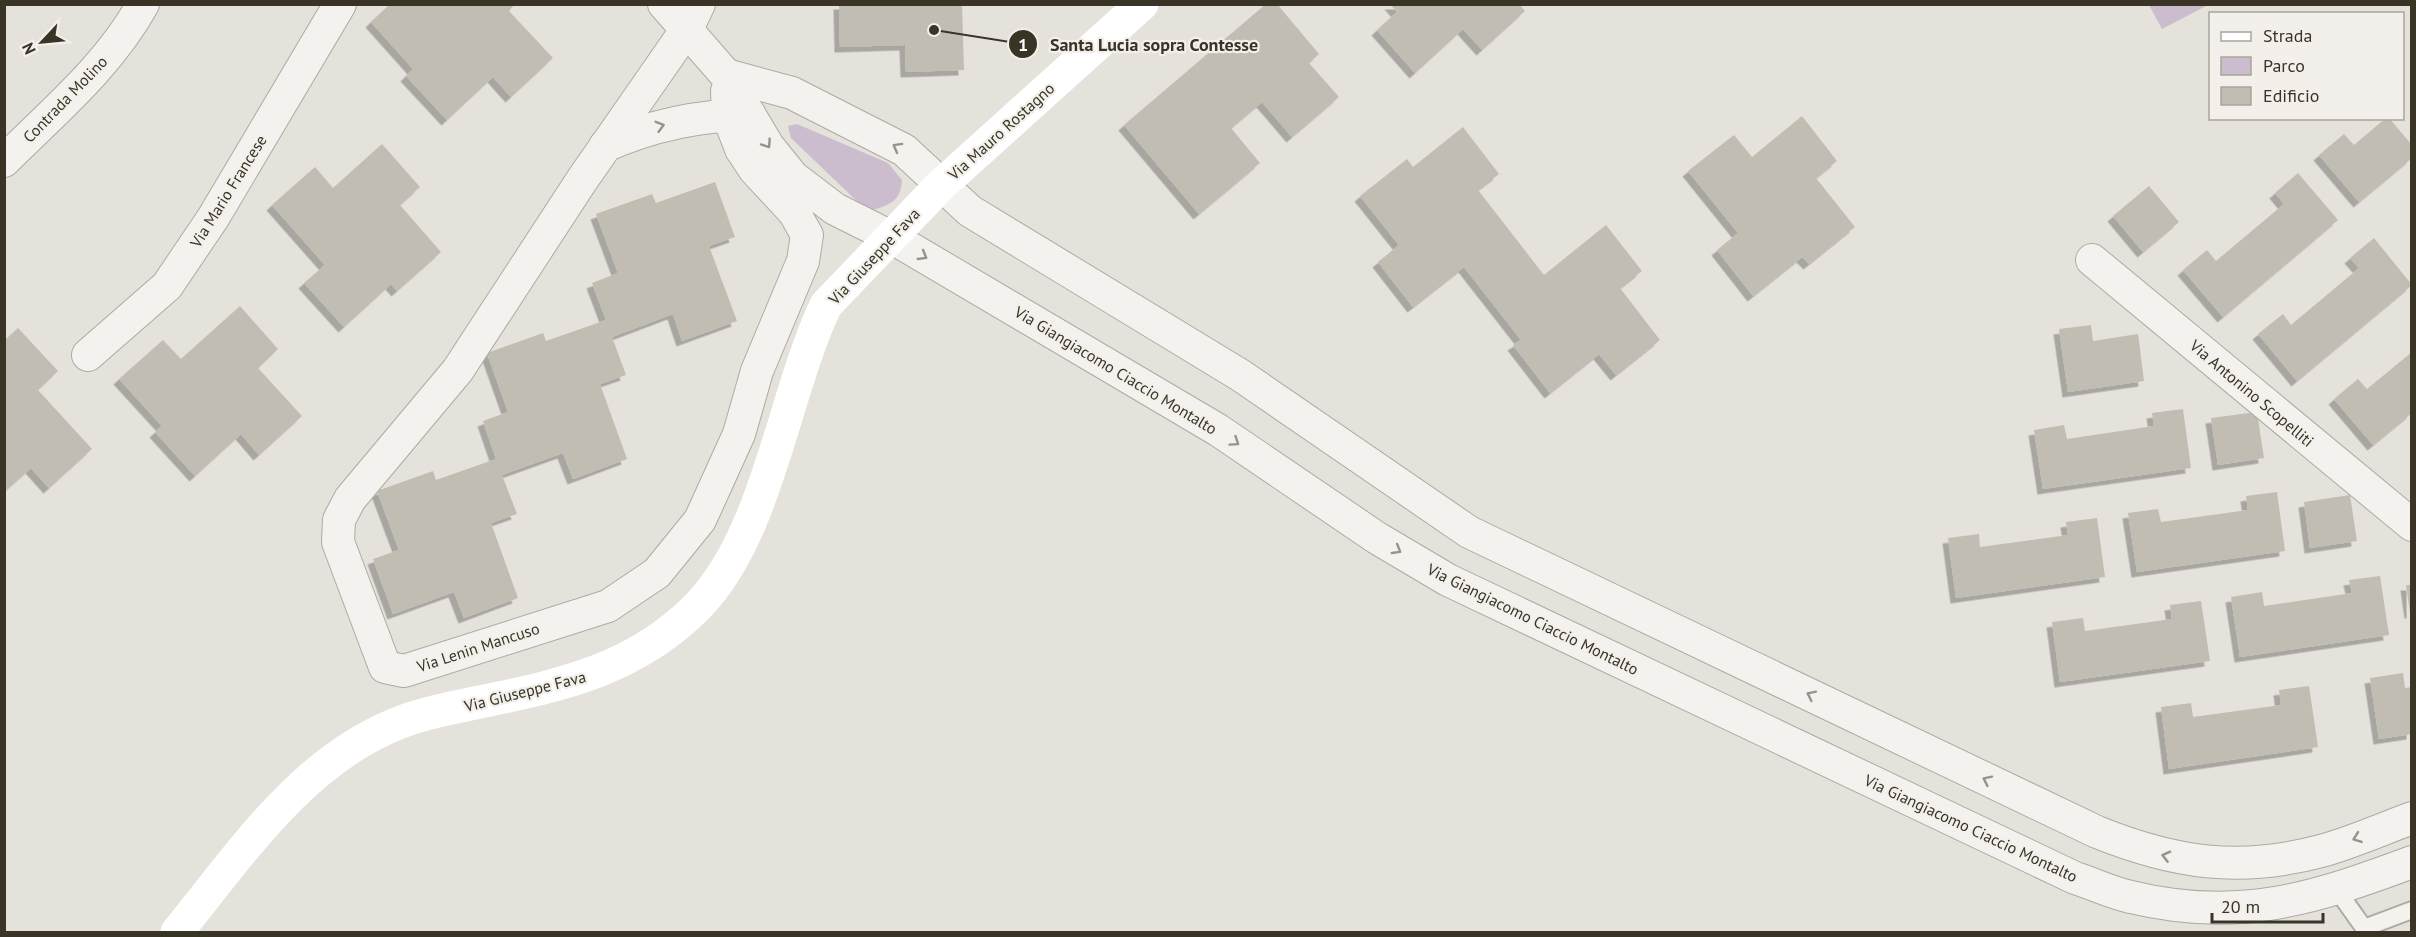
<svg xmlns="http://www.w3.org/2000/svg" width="2416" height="937" viewBox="0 0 2416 937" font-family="'PT Sans',sans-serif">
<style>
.green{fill:#cbbdce}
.building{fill:#c1bdb3;filter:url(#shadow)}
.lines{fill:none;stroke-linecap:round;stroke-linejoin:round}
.lane-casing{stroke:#aeaaa2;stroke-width:20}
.street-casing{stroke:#aeaaa2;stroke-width:34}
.lane{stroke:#f4f2ee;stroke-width:16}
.street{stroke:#f4f2ee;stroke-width:32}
.secondary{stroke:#fff;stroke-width:33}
.oneway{stroke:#97938a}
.labels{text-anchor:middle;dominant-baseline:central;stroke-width:4.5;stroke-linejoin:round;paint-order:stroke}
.street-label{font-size:16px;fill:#3a3427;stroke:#f3f0eb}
.leader{fill:none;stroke:#3a3427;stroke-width:2}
.callout-dot{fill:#3a3427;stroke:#f3f0eb;stroke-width:2}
.mark-label{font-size:18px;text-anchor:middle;font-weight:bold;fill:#fff}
.callout-label{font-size:18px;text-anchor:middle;font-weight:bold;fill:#3a3427;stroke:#f3f0eb;stroke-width:4.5;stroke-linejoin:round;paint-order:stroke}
</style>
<defs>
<filter id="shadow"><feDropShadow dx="-5.5" dy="5.5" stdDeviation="0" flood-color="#0004"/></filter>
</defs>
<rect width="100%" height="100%" fill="#e5e2dc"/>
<path class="green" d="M2149 5H2208L2162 29Z
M797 124 888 163 902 180C901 201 890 205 872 210L862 206 791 138 788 126Z"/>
<path class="building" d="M390 4H515L509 11 553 58 511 97 493 77 447 120 406 76 413 69 371 22Z
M839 4H962L964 70 906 72 905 45 840 47Z
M1266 4H1277L1319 54 1309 63 1339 97 1292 137 1262 102 1231 128 1260 163 1199 214 1124 125Z
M1390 4H1519L1525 11 1482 50 1463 29 1415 73 1377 30 1397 12Z
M1802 116 1837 161 1816 178 1855 227 1809 264 1802 257 1753 296 1717 250 1738 233 1688 171 1734 135 1752 157Z
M2386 118H2389L2412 145V158L2359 202 2319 155 2344 134 2354 145Z
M1463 127 1499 174 1478 190 1544 275 1606 225 1642 271 1620 288 1660 340 1616 375 1599 354 1550 393 1513 345 1521 340 1464 267 1413 307 1378 262 1399 245 1360 196 1407 159 1413 167Z
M382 144 420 187 400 205 441 252 397 291 391 284 344 327 304 283 325 265 272 205 315 167 333 188Z
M2298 173 2338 220 2223 317 2183 270 2207 250 2216 261 2284 204 2275 193Z
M715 182 735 237 709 246 737 321 682 341 673 314 612 337 626 375 600 384 627 459 573 479 563 453 502 475 517 514 491 523 518 598 464 618 454 592 393 614 373 559 399 550 377 491 433 471 436 480 496 459 483 421 508 412 487 353 543 333 546 341 606 320 592 283 618 273 596 214 652 194 656 203Z
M2149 186 2179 222 2143 252 2113 216Z
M2374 238 2412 285 2297 381 2258 334 2283 314 2291 325 2359 268 2350 258Z
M240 306 278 349 258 368 302 416 259 455 241 434 195 476 155 432 162 426 119 379 163 340 181 359Z
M2091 325 2093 341 2138 334 2144 381 2068 392 2059 329Z
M18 328 58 371 38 390 92 449 49 488 31 468 4 492V341Z
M2412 352V413L2373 445 2334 399 2358 379 2367 389Z
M2183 409 2191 468 2043 489 2034 430 2064 425 2067 439 2154 426 2152 413Z
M2257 412 2264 458 2218 465 2211 418Z
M2277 492 2285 551 2137 572 2128 513 2158 509 2161 522 2248 510 2246 496Z
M2350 495 2357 541 2310 548 2304 502Z
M2097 518 2105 577 1956 598 1948 538 1979 534 1980 547 2068 535 2066 522Z
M2380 576 2389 635 2240 657 2231 597 2262 592 2264 606 2352 593 2349 580Z
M2406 585H2412V613H2410Z
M2201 601 2210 661 2060 682 2052 622 2083 618 2085 631 2172 619 2170 605Z
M2403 673 2405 688 2412 687V734L2379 739 2370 678Z
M2309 686 2318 747 2169 769 2161 707 2191 703 2193 717 2281 705 2279 690Z"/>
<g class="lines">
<g class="lane-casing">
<path id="lane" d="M2337 890 2364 928 2412 910"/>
</g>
<g class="street-casing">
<path id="street" d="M664 4 726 75 768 146 793 177 835 209 891 237 1218 430 1377 538 1448 580 2075 878C2094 884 2112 893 2131 897 2238 923 2313 899 2412 862
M699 4 687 29 582 180 458 370 350 499 339 520 338 542 385 667 404 671 608 606 657 573 700 520 739 434 757 371 803 261 807 235 794 212 755 170 741 149 728 115 727 91
M726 75 792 93 904 150 970 211 1240 375 1469 532 2097 832C2174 863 2239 873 2321 851 2351 843 2382 829 2412 818
M605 146C650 126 700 115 750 115
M4 161C54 111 108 67 143 4
M2092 260 2412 525
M88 355 167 286 213 218 340 4"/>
</g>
<use href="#lane" class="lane"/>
<use href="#street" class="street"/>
<path class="secondary" d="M177 932C240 855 300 763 396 724 422 713 452 708 480 702 563 685 636 669 698 606 768 534 783 395 826 305L940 186 1142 4"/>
</g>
<defs><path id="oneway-chevron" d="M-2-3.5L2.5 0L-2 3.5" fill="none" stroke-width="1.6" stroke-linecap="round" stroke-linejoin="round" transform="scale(1.5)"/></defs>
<g class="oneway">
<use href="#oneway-chevron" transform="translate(660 126) rotate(-16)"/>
<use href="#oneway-chevron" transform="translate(767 144) rotate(56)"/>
<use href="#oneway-chevron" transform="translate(897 147) rotate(-151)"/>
<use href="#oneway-chevron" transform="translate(923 256) rotate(31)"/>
<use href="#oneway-chevron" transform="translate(1235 442) rotate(34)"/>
<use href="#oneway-chevron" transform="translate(1397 550) rotate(31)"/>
<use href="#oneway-chevron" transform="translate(1811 695) rotate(-154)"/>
<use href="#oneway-chevron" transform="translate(1987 780) rotate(-154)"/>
<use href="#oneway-chevron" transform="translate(2357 838) rotate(160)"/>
<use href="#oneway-chevron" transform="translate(2166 856) rotate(-166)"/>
</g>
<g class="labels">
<g class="street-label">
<text transform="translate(65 99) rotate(-46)">Contrada Molino</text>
<text transform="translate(1001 131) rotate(-42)">Via Mauro Rostagno</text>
<text transform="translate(228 191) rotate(-58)">Via Mario Francese</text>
<text transform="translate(874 256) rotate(-47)">Via Giuseppe Fava</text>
<text transform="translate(1116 370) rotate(31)">Via Giangiacomo Ciaccio Montalto</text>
<text transform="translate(2252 393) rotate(40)">Via Antonino Scopelliti</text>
<text transform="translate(1533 619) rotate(26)">Via Giangiacomo Ciaccio Montalto</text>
<text transform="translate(478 647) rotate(-18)">Via Lenin Mancuso</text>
<text transform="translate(525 691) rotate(-14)">Via Giuseppe Fava</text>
<text transform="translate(1971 828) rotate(25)">Via Giangiacomo Ciaccio Montalto</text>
</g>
</g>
<path class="leader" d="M934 30L1023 44"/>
<g class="callout-dot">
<circle cx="934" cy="30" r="6"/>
<circle cx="1023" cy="44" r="15"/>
</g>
<g class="mark-label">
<text x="1023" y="51">1</text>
</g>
<g class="callout-label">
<text x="1154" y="51">Santa Lucia sopra Contesse</text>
</g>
<rect width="2416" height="937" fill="none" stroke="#3a3427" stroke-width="12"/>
<rect x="2209" y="12" width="195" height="108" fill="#f3f0eb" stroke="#a9a59d" stroke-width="1.5"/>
<rect x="2221" y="32" width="30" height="9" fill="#ffffff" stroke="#a9a59d" stroke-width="1.5"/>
<text x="2263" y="42" font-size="18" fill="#3a3427">Strada</text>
<rect x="2221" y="57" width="30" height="18" fill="#cbbdce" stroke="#a9a59d" stroke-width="1.5"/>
<text x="2263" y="72" font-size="18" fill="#3a3427">Parco</text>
<rect x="2221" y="87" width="30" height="18" fill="#c1bdb3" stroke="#a9a59d" stroke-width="1.5"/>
<text x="2263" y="102" font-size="18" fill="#3a3427">Edificio</text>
<g transform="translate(42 42) rotate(244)" stroke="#f3f0eb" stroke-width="4.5" paint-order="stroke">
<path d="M0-4.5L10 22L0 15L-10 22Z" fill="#3a3427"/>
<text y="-9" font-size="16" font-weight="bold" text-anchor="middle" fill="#3a3427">N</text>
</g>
<path d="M2212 913v9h111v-9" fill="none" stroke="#3a3427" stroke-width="3"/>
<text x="2221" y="913" font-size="18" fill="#3a3427" stroke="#f3f0eb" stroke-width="4.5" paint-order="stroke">20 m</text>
</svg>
